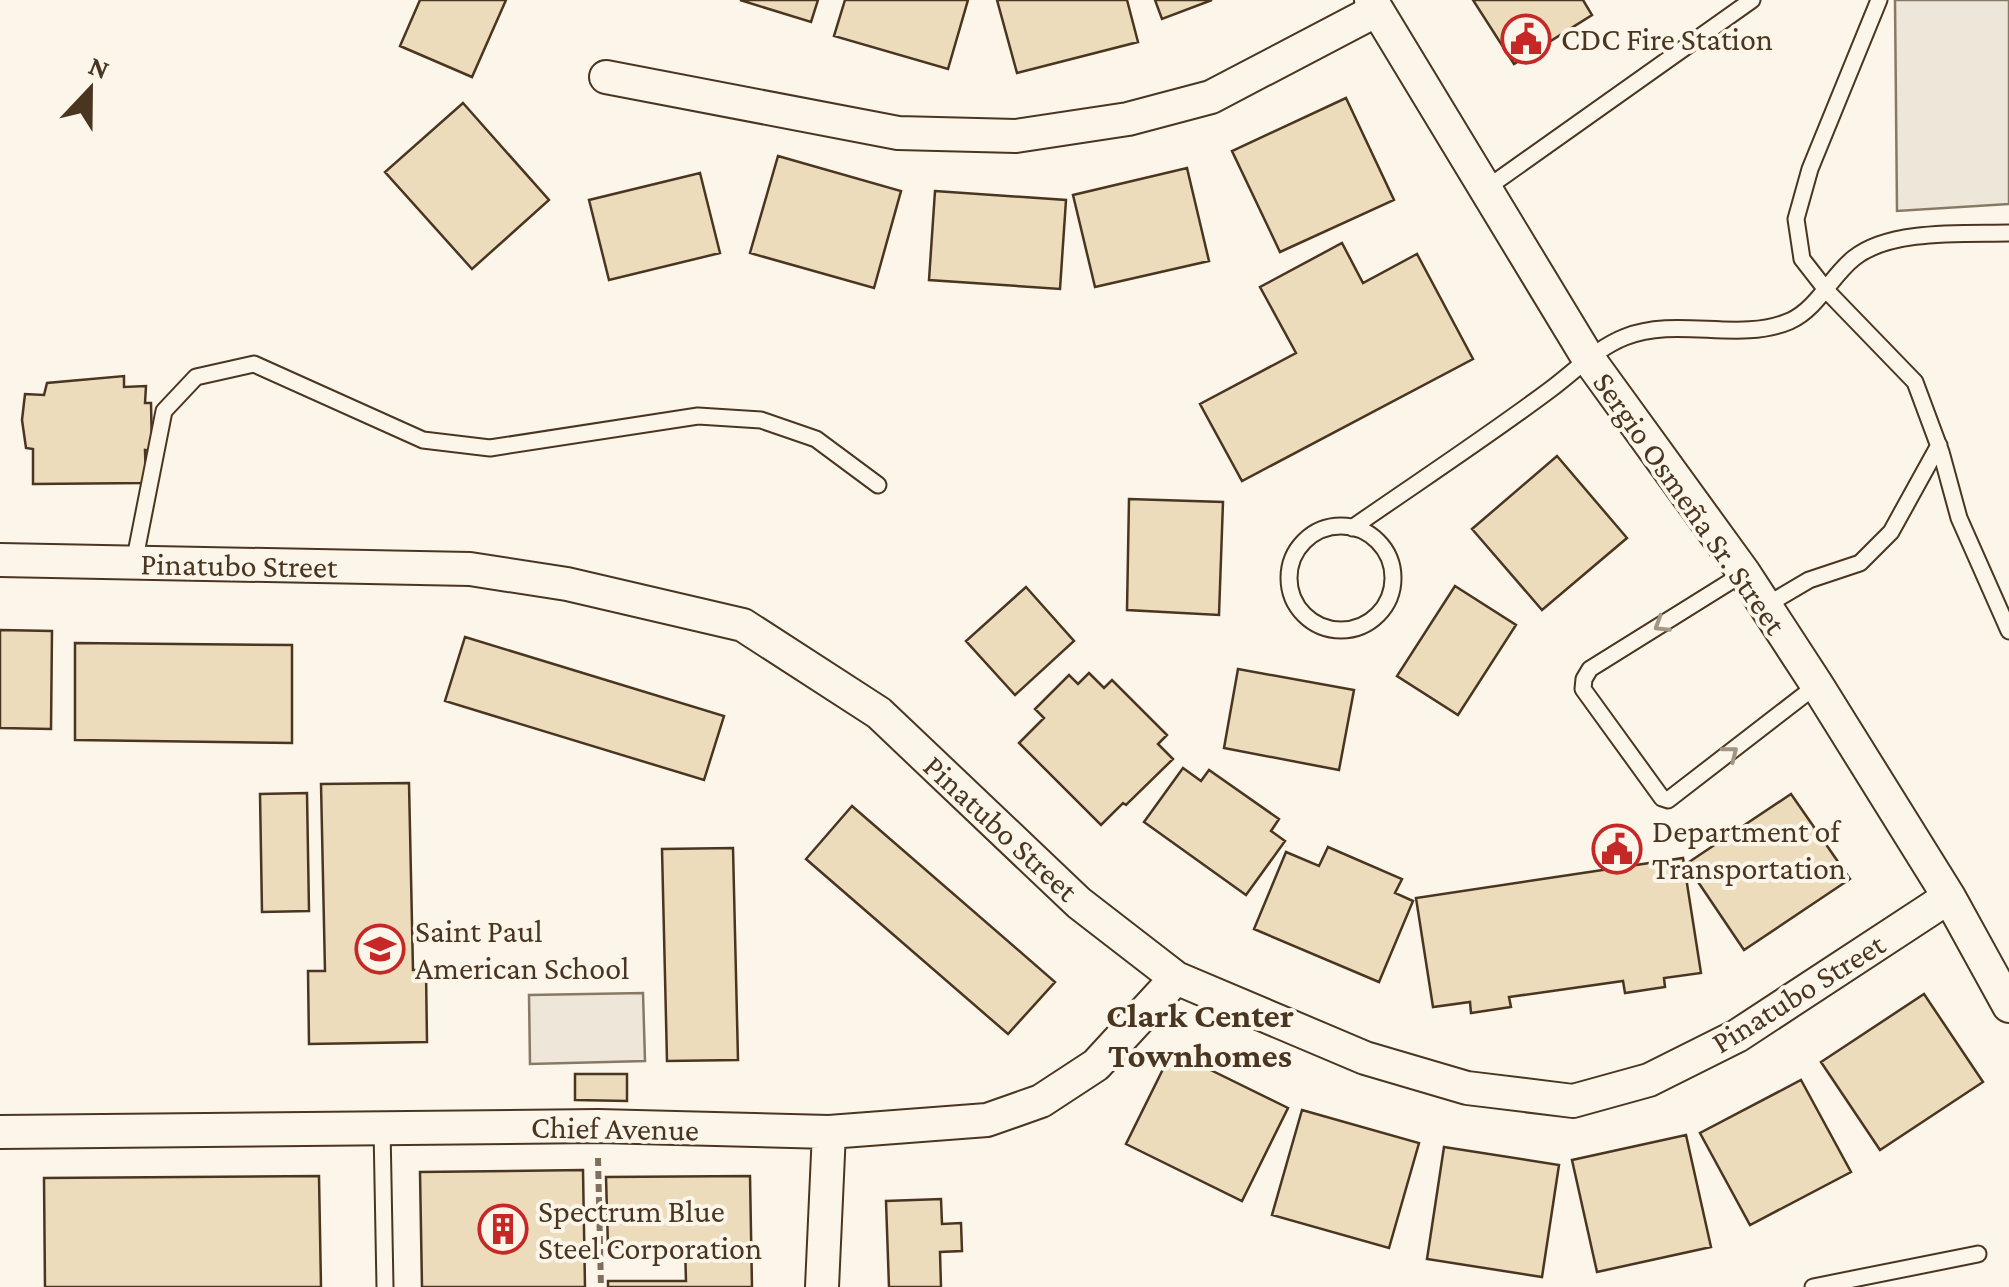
<svg xmlns="http://www.w3.org/2000/svg" width="2009" height="1287" viewBox="0 0 2009 1287" font-family="'Crimson Pro',serif">
<style>
.green{fill:#ede6d9;stroke:#887966;stroke-width:2.5}
.parking{fill:#ede7d9;stroke:#887966;stroke-width:2.5}
.building{fill:#ecdcbc;stroke:#4a3520;stroke-width:2.5}
.lines{fill:none;stroke-linecap:round;stroke-linejoin:round}
.service-casing{stroke:#4a3520;stroke-width:19}
.minor-casing{stroke:#4a3520;stroke-width:36}
.path{stroke:#7f6f5c;stroke-width:6;stroke-dasharray:8 5;stroke-linecap:butt}
.service{stroke:#fbf6e9;stroke-width:15}
.minor{stroke:#fbf6e9;stroke-width:32}
.oneway{stroke:#a29684}
.labels{text-anchor:middle;dominant-baseline:central;stroke-width:8;stroke-linejoin:round;paint-order:stroke}
.poi-label{font-size:32px;fill:#4a3520;stroke:#fbf6e9;text-anchor:start}
.street-label{font-size:32px;fill:#4a3520;stroke:#fbf6e9}
.neighbourhood-label{font-size:35px;font-weight:bold;fill:#4a3520;stroke:#fbf6e9}
</style>
<rect width="100%" height="100%" fill="#fbf6e9"/>
<path class="green" d="M643 993 645 1061 530 1064 529 995Z"/>
<path class="parking" d="M1895 0H2009V204L1897 211Z"/>
<path class="building" d="M420 0H506L472 77 400 46Z
M740 0H818L811 22Z
M845 0H968L948 69 834 36Z
M997 0H1127L1138 42 1017 73Z
M1155 0H1212L1162 19Z
M1473 0H1583L1592 15 1514 64Z
M1346 98 1394 200 1280 252 1232 151Z
M463 103 549 200 472 269 385 172Z
M778 156 901 191 874 288 750 253Z
M1187 168 1209 261 1095 287 1073 195Z
M700 173 720 253 609 280 589 200Z
M935 191 1066 200 1060 289 929 280Z
M1342 243 1363 283 1417 254 1473 359 1242 481 1200 404 1296 353 1260 287Z
M124 376V387L146 386 145 403H151L152 451 145 450 146 483 33 484V449L26 448 22 420 25 394 44 395 47 383Z
M1557 456 1627 538 1542 610 1472 529Z
M1129 499 1223 502 1219 615 1127 610Z
M1455 586 1516 625 1458 715 1397 676Z
M1026 587 1074 641 1015 695 966 641Z
M0 630 52 631 51 729 0 728Z
M465 637 724 716 704 780 445 701Z
M75 643 292 645V743L75 740Z
M1238 669 1354 690 1339 770 1224 748Z
M1089 673 1104 688 1112 680 1167 735 1158 744 1173 759 1126 805 1123 803 1101 825 1019 743 1044 718 1035 709 1069 675 1078 684Z
M1183 768 1201 781 1209 770 1279 819 1271 831 1285 841 1246 895 1144 822Z
M409 783 413 970H426L427 1042 309 1044 308 971H325L321 784Z
M307 793 309 911 262 912 260 794Z
M1791 794 1850 879 1744 950 1686 864Z
M852 806 1055 982 1008 1034 806 859Z
M1328 847 1402 879 1395 893 1413 901 1379 982 1254 929 1286 852 1319 866Z
M733 848 738 1060 667 1061 662 849Z
M1683 858 1701 973 1664 978 1665 987 1625 993 1623 981 1509 997 1511 1007 1471 1013 1470 1002 1433 1007 1416 898Z
M1924 994 1983 1082 1880 1150 1821 1062Z
M1172 1051 1288 1108 1242 1201 1126 1144Z
M575 1074H627V1101L575 1100Z
M1801 1080 1851 1172 1750 1225 1700 1133Z
M1302 1110 1419 1143 1389 1248 1272 1215Z
M1686 1135 1711 1247 1597 1272 1572 1160Z
M1444 1147 1559 1165 1542 1277 1427 1259Z
M583 1170 585 1287H422L420 1172Z
M319 1176 321 1287H45L44 1178Z
M750 1176 752 1287H608V1281H686L685 1246 608 1247 606 1177Z
M941 1199 942 1224 961 1223 962 1251 940 1252 941 1287H889L886 1201Z"/>
<g class="lines">
<g class="service-casing">
<path id="service" d="M1879 0 1810 169 1796 219 1802 259 1827 291 1915 382 1941 452 1959 518 2009 631
M1484 190 1752 0
M1289 578a52 52 0 1 1 104 0a52 52 0 1 1-104 0Z
M1352 528C1418 482 1487 437 1551 389 1575 371 1597 348 1625 337 1678 316 1738 343 1790 321 1818 308 1831 276 1854 258 1890 229 1964 234 2009 233
M134 563 164 411 196 377 254 364 423 440 490 448 698 416 761 420 816 439 878 485
M1744 573 1590 669 1584 679 1583 689 1662 798 1668 800 1817 685
M1765 606 1809 580 1860 563 1891 532 1939 445
M382 1128 385 1287
M1813 1287 1978 1254"/>
</g>
<g class="minor-casing">
<path id="minor" d="M1371 0 1588 358 1744 573 1817 685 1949 897 2009 1006
M606 77 898 133 1016 136 1128 119 1211 97 1375 11
M0 560 470 569 567 584 743 625 879 713 1079 903 1176 978 1365 1058 1467 1088 1573 1101 1649 1080 1737 1036 1949 897
M0 1132 598 1126 829 1132 987 1120 1041 1101 1096 1065 1176 978
M822 1287 829 1132"/>
</g>
<path class="path" d="M598 1158 601 1287"/>
<use href="#service" class="service"/>
<use href="#minor" class="minor"/>
</g>
<defs><path id="oneway-chevron" d="M-2-3.5L2.5 0L-2 3.5" fill="none" stroke-width="1.6" stroke-linecap="round" stroke-linejoin="round" transform="scale(2.5)"/></defs>
<g class="oneway">
<use href="#oneway-chevron" transform="translate(1661 625) rotate(148)"/>
<use href="#oneway-chevron" transform="translate(1731 753) rotate(-38)"/>
</g>
<defs>
<g id="civic-ring" transform="scale(2.5)"><circle r="9.5" fill="#fbf6e9" stroke="#c62828" stroke-width="1.5"/><path d="M-.6-6.5H3V-4.5H.6V-3L4-1V1h2V6H-6V1h2V-1L-.6-3ZM-1.2 2.5V6h2.4V2.5Z" fill="#c62828"/></g>
<g id="school-ring" transform="scale(2.5)"><circle r="9.5" fill="#fbf6e9" stroke="#c62828" stroke-width="1.5"/><path d="M0-5L7-2L0 1L-7-2ZM-4 1L0 2.5L4 1V4Q0 6-4 4Z" fill="#c62828"/></g>
<g id="building-ring" transform="scale(2.5)"><circle r="9.5" fill="#fbf6e9" stroke="#c62828" stroke-width="1.5"/><path d="M-4-6H4V6H1V3H-1V6H-4ZM-2.5-4.3h1.7v1.8h-1.7ZM.8-4.3h1.7v1.8H.8ZM-2.5-1h1.7V.8h-1.7ZM.8-1h1.7V.8H.8Z" fill="#c62828"/></g>
</defs>
<g fill-rule="evenodd">
<use href="#civic-ring" x="1526" y="39"/>
<use href="#civic-ring" x="1617" y="849"/>
<use href="#school-ring" x="380" y="949"/>
<use href="#building-ring" x="503" y="1229"/>
</g>
<g class="labels">
<g class="poi-label">
<text x="1561" y="39">CDC Fire Station</text>
<text x="1652" y="831">Department of<tspan x="1652" dy="37">Transportation</tspan></text>
<text x="415" y="931">Saint Paul<tspan x="415" dy="37">American School</tspan></text>
<text x="538" y="1211">Spectrum Blue<tspan x="538" dy="37">Steel Corporation</tspan></text>
</g>
<g class="street-label">
<text transform="translate(1690 503) rotate(55)">Sergio Osmeña Sr. Street</text>
<text transform="translate(239 565) rotate(1)">Pinatubo Street</text>
<text transform="translate(1001 828) rotate(43)">Pinatubo Street</text>
<text transform="translate(1798 993) rotate(-32)">Pinatubo Street</text>
<text transform="translate(615 1128) rotate(1)">Chief Avenue</text>
</g>
<g class="neighbourhood-label">
<text x="1200" y="1015">Clark Center<tspan x="1200" dy="40">Townhomes</tspan></text>
</g>
</g>
<g transform="translate(90 90) rotate(22)" stroke="#fbf6e9" stroke-width="8" paint-order="stroke">
<path d="M0-8L18 38L0 25L-18 38Z" fill="#4a3520"/>
<text y="-15" font-size="28" font-weight="bold" text-anchor="middle" fill="#4a3520">N</text>
</g>
</svg>
